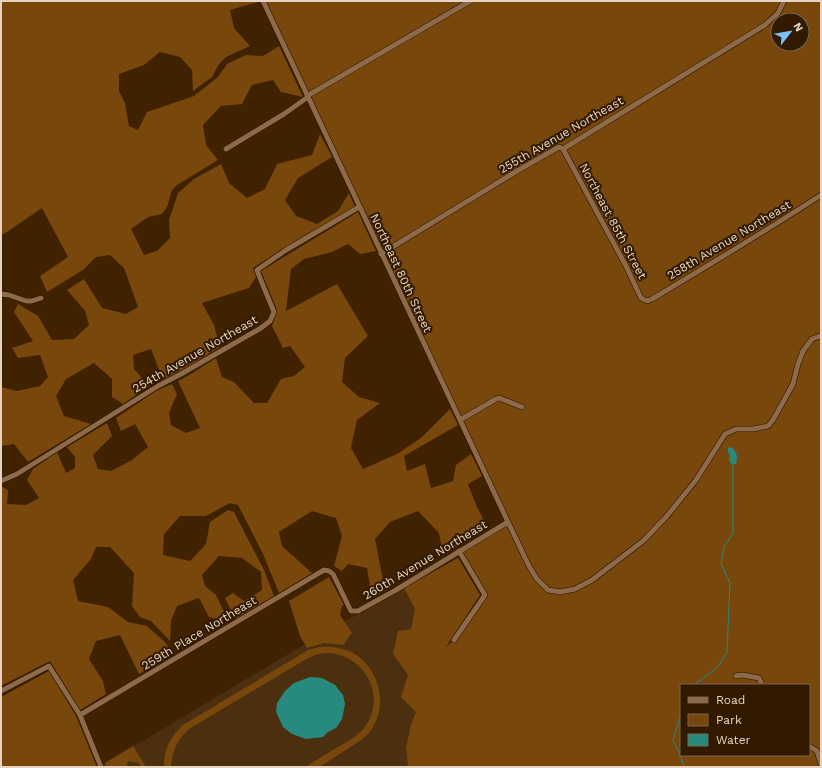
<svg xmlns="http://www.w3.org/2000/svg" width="822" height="768" viewBox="0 0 822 768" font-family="'Work Sans',sans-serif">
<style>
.built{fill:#4b2f0f}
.green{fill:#77470c;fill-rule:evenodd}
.water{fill:#288a7f}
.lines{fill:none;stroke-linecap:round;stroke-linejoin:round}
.stream{stroke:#288a7f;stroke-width:1}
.minor-casing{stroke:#1f0f01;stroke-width:6}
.minor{stroke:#8e6a48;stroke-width:5}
.labels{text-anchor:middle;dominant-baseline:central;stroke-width:4;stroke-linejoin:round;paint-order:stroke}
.street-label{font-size:12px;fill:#e7d3c1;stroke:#321a01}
</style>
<rect width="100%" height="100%" fill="#402200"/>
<path class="built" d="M458 558 480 595 444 648 411 724 406 748 408 767H99L310 641Z"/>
<path class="green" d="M1 1H257L258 2 230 10 234 28 250 46 226 57 219 64 212 77 193 91 192 70 180 57 160 52 144 65 119 74V91L125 103 129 126 138 130 147 112 194 96 218 77 227 64 246 55 263 56 279 46 303 97 281 92 273 80 252 85 242 104 221 106 203 125 206 145 218 160 177 185 172 190 167 207 162 214 148 217 131 229 144 255 157 251 170 238 169 220 178 193 194 179 221 164 229 183 247 198 265 189 277 164 312 155 320 134 332 157 298 178 285 200 296 216 317 224 338 211 349 193 355 207 302 237 253 268 256 277 249 288 202 303 214 325 220 347 192 364 163 380 151 349 133 355 134 369 149 386 123 404 112 397V379L94 363 66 379 56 396 64 416 91 424 28 462 14 444 1 446V387L17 391 40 386 48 377 40 355 18 358 12 348 33 341 14 312 18 304 38 316 52 340 74 339 89 325 85 311 67 290 84 279 102 308 126 314 138 307 124 268 110 255 96 257 83 270 47 292 40 276 68 257 42 208 7 232 1 235Z
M263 1H821V767H408L406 748 411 724 416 712 401 697 408 675 393 654 398 631 411 629 415 609 404 588 458 558 480 595 446 647 454 640 485 595 459 551 508 522ZM778 20H802V44H778ZM681 685H809V755H681Z
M358 212 376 251 360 254 348 244 332 252 304 259 291 269 286 311 337 284 368 336 345 358 342 382 359 397 380 403 357 420 351 448 363 469 397 454 421 438 450 409 458 425 404 456 407 471 425 464 431 488 453 481 456 465 471 454 482 476 468 484 477 507 488 528 443 555 439 533 418 511 390 522 375 539 385 590 372 598 367 568 348 564 342 571 334 566 342 536 336 518 312 511 279 532 282 546 312 573 279 593 263 554 238 505 230 503 206 516H180L164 534 163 555 190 561 206 544 210 522 228 510 234 512 264 570 274 596 235 619 225 598 233 593 244 601 262 590 261 572 242 558 219 556 202 575 205 586 216 595 229 622 209 617 199 598 177 606 171 621 170 641 151 621 140 617 132 606 134 573 110 547H96L91 559 73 580 78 601 108 607 128 622 147 626 165 642 173 655 139 674 120 635 96 641 89 659 103 681 106 694 80 710 50 661 1 686V486L8 490 7 504 26 505 39 498 27 480 33 469 57 452 66 473 75 468V457L67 447 107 423 112 436 93 455 98 469 111 471 132 460 148 447 135 424 121 431 116 418 156 391 172 384 177 394 169 413 171 425 186 433 200 428 178 381 191 374 216 358 222 377 234 382 254 403H267L281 379 294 376 305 367 290 346 283 348 272 326 277 310 261 271Z
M329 577 344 605 342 606 340 615 352 633 343 645 324 643 307 648 300 636 289 601Z
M319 647C329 646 339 647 349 651 378 664 389 702 372 729 364 740 352 746 341 753 335 757 322 766 317 767 313 768 308 767 305 767 315 761 326 754 336 748 346 742 357 737 364 728 388 698 365 653 326 653 318 653 310 657 303 661L189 729C178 739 172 751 171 767H164C163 750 171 736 183 725L308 650Z
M49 671 76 716 97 767H1V697Z
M133 746 146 767H141L139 763 128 761 127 766 124 767H107L105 763Z"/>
<path class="water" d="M731 447C737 452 738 456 736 464H731L729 460 730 456 728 452V448Z
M310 677 322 678 335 685 343 695 345 704 342 719 336 728 328 732 323 737 306 739 292 734 283 727 276 712 277 703 285 691 294 683Z"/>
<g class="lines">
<path class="stream" d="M694 685 718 667 727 652 730 583 721 564 724 547 733 533V464
M681 714 673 740 681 757 684 767"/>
<g class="minor-casing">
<path id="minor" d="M263 1 508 522 529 566 537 579 548 590 560 592 575 589 592 580 643 541 667 516 696 480 725 434 736 429H753L768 426 773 420 793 384 798 364 803 351 812 339 820 336 821 337
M307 96 470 1
M226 149 284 114 308 97
M563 149 626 266 641 298 647 301 652 299C709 265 766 231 821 195
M381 254 517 171 559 147 563 149 765 25 778 13 784 1
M1 294 9 295 26 301H32L41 298
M460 420 496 399 499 398 522 407
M1 481 17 474 158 386 181 374 261 328 270 321 274 312 260 278 257 270 286 250 359 207
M454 640 485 595 459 551
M736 676 742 675 759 678 761 682V685
M1 691 49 666 80 715 101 767
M80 715 324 570 329 571 333 574 351 611H358L396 590 508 522
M809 746 817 751 821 764"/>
</g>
<use href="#minor" class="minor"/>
</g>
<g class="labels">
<g class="street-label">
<text transform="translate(561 135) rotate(-30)">255th Avenue Northeast</text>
<text transform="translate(613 221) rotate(62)">Northeast 85th Street</text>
<text transform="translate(729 240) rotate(-31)">258th Avenue Northeast</text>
<text transform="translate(401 273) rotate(65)">Northeast 80th Street</text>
<text transform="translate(195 354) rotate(-30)">254th Avenue Northeast</text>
<text transform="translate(425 560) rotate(-31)">260th Avenue Northeast</text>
<text transform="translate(199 633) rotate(-31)">259th Place Northeast</text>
</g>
</g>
<rect width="822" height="768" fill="none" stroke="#e7d3c1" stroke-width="4"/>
<rect x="680" y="684" width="130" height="72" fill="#321a01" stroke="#7a644e"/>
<rect x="688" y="697" width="20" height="6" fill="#8e6a48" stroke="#7a644e"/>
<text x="716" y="704" font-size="12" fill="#e7d3c1">Road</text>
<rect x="688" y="714" width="20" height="12" fill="#77470c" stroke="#7a644e"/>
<text x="716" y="724" font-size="12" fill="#e7d3c1">Park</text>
<rect x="688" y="734" width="20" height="12" fill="#288a7f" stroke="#7a644e"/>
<text x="716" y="744" font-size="12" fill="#e7d3c1">Water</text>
<g transform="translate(790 32) rotate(59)"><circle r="19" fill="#321a01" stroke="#7a644e"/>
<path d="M0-3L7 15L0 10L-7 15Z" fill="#7abff8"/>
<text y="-6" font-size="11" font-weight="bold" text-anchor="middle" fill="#e7d3c1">N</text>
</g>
</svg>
